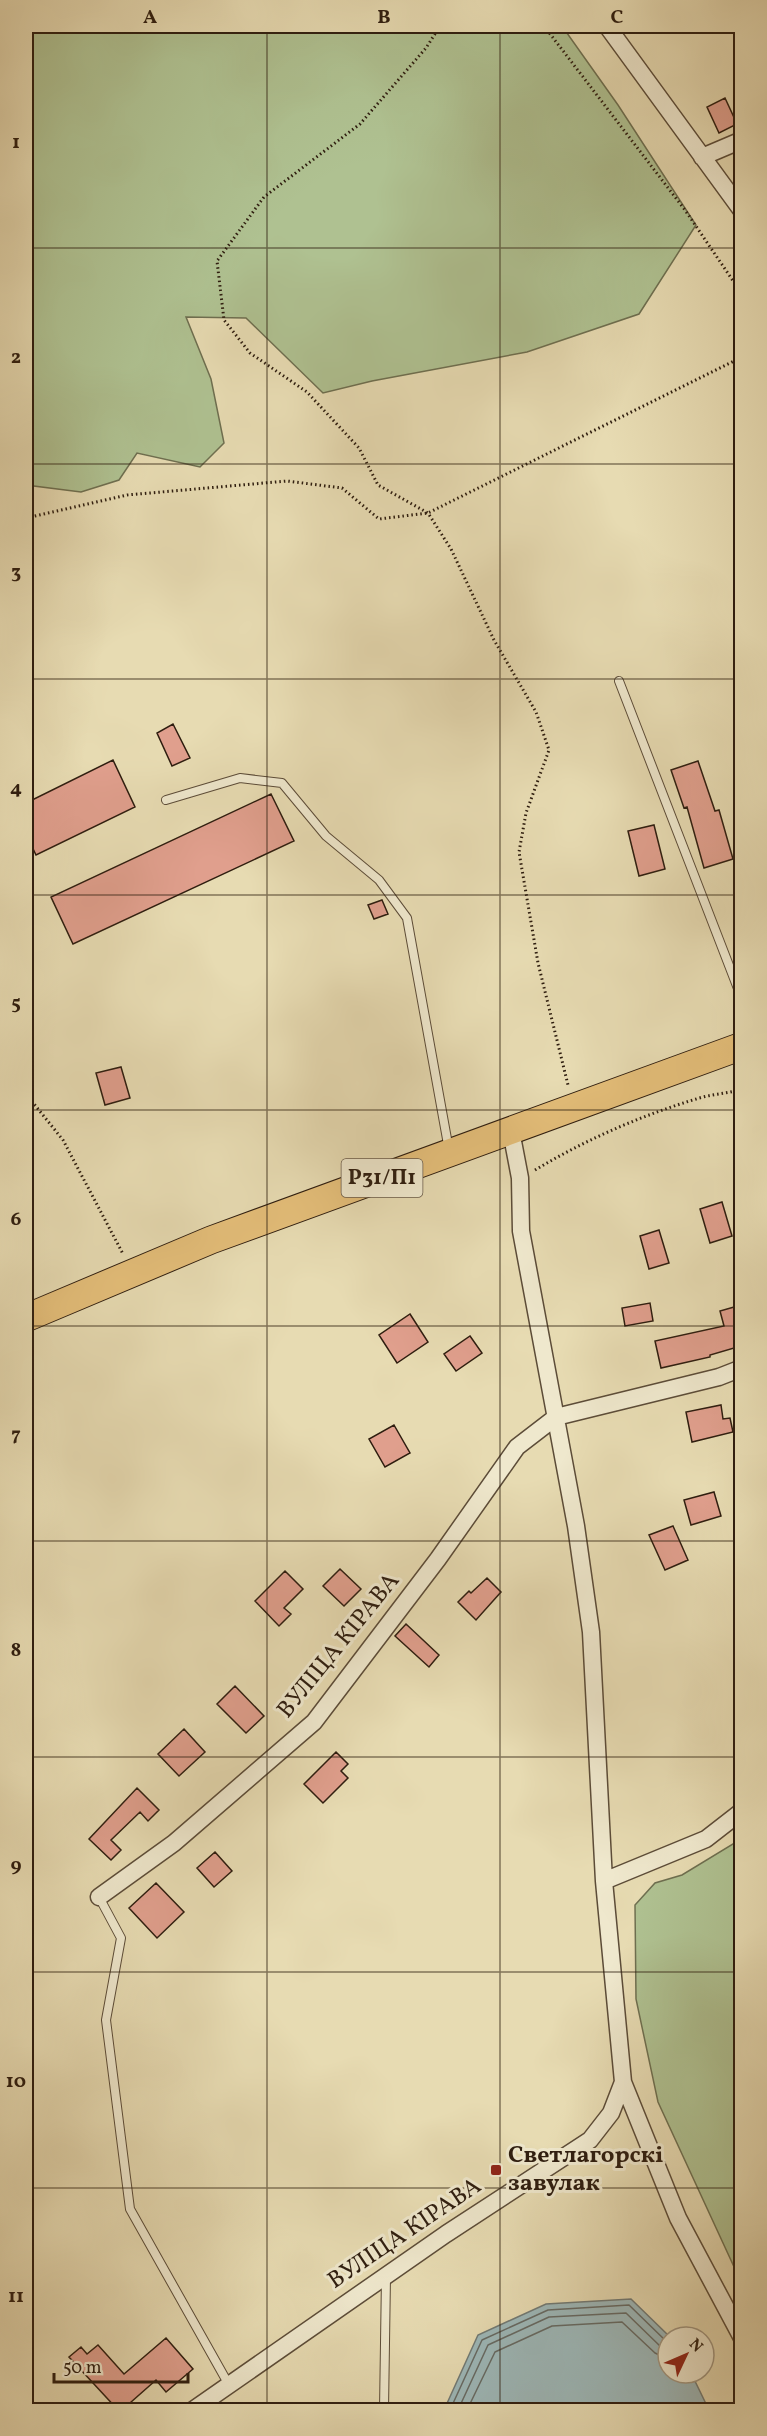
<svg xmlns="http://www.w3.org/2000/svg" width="767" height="2436" viewBox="0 0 767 2436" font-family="Vollkorn,serif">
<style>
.green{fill:#afc191;stroke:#6e6f50;stroke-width:1.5}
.water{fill:#9db8b9;stroke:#717a75;stroke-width:1.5}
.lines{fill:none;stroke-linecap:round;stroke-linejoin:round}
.shore{stroke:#666a64;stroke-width:1.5}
.building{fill:#e09f8d;stroke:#2e1d0f;stroke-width:1.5}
.service-casing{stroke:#5c4c38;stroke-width:10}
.minor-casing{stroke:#5c4c38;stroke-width:19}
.primary-casing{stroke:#2e1d0f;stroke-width:29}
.path{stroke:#2e1d0f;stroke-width:3;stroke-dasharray:1.5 3;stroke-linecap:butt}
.service{stroke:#efe8cd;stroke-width:8}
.minor{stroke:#efe8cd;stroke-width:16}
.primary{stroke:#e4be79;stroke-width:27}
.grid{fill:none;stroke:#2e1d0f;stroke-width:1.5;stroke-opacity:0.55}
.poi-dot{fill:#8f2418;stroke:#efe8cd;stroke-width:2}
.labels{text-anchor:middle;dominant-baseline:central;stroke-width:6;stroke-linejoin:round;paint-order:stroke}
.shield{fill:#efe8cd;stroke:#685a48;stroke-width:1.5}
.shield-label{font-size:22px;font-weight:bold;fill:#2e1d0f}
.street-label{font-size:24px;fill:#2e1d0f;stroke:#efe8cd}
.poi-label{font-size:24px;font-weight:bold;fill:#2e1d0f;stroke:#efe8cd;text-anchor:start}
.neatline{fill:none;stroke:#2e1d0f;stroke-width:2}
.grid-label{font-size:20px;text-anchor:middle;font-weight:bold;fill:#2e1d0f}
</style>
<rect width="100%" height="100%" fill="#e7dbb2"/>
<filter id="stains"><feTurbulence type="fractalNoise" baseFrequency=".00333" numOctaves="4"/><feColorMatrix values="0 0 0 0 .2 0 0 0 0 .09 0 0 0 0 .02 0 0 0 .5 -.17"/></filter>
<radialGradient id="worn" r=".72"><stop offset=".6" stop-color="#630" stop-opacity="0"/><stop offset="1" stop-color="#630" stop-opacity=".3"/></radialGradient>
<path class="green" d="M26 26H562L618 105 696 225 639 314 527 352 372 381 323 393 246 318 186 317 211 379 224 443 200 467 137 453 119 480 81 492 26 485Z
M741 1839V2282L658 2102 636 1999 635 1905 655 1883 682 1875Z"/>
<path class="water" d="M631 2299 670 2337H668V2373H691L709 2410H444L478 2335 546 2304Z"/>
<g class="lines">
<path class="shore" d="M450 2410 482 2340 548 2310 629 2305 668 2343
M458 2410 488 2345 549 2317 626 2313 661 2347 668 2350
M467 2410 495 2352 552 2326 622 2322 655 2353 668 2359"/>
</g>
<path class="building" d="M725 98 737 124 719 133 707 107Z
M173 724 190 758 172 766 157 733Z
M113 760 135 807 36 855 26 834V803Z
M698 761 715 811 719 810 733 859 704 868 687 807 684 808 671 770Z
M271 794 294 841 73 944 51 897Z
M654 825 665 869 639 876 628 831Z
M382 900 388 914 374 919 368 905Z
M121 1067 130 1098 105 1105 96 1073Z
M722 1202 732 1236 710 1243 700 1209Z
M659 1230 669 1263 649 1269 640 1236Z
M650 1303 653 1321 625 1326 622 1308Z
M741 1305V1346L710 1355V1357L661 1368 655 1341 724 1326 720 1311Z
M410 1314 428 1342 397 1363 379 1335Z
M470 1336 482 1353 456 1371 444 1354Z
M721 1405 723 1419 730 1418 733 1432 692 1442 686 1412Z
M394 1425 410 1453 385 1467 369 1439Z
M714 1492 721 1516 691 1525 684 1500Z
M673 1526 688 1560 665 1570 649 1535Z
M340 1569 361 1589 344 1606 323 1586Z
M285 1571 303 1589 284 1608 291 1614 279 1626 255 1601Z
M487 1578 501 1592 476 1620 458 1602 469 1591 471 1593Z
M406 1624 439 1655 429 1667 395 1636Z
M235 1686 264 1716 246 1733 217 1704Z
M184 1729 205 1752 179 1776 158 1754Z
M336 1752 348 1764 341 1771 348 1778 323 1803 304 1784Z
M137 1788 159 1810 148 1821 140 1812 111 1840 121 1850 111 1860 89 1839Z
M215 1852 232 1871 214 1887 197 1868Z
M156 1883 184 1912 157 1938 129 1908Z
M166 2338 193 2369 166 2392 156 2380 122 2410H118L69 2357 81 2347 87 2354 98 2345 124 2374Z"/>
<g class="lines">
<g class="service-casing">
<path id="service" d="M619 681 742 999
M166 800 240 778 282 783 326 836 379 880 407 918 449 1150
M99 1897 121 1938 106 2020 130 2209 229 2385
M384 2410 386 2276"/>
</g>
<g class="minor-casing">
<path id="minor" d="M607 26 742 211
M702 157 742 140
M511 1131 520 1178 521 1231 576 1526 591 1632 604 1881 623 2082 678 2218 742 2338
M604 1881 706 1839 742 1811
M99 1897 174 1843 314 1722 438 1559 517 1447 556 1417 719 1377 742 1368
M193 2410 446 2234 590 2140 611 2113 623 2082"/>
</g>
<g class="primary-casing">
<path id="primary" d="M26 1318 211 1240 742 1046"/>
</g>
<path class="path" d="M440 26 426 48 360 124 264 197 217 261 224 320 250 353 307 392 359 448 378 485 428 513 451 549 494 640 536 712 549 750 526 813 519 852 538 963 568 1085
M544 26 685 210 742 294
M26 518 127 495 287 481 342 488 379 519 428 513 742 357
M26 1094 63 1140 123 1254
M535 1170C585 1140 640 1116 696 1099 711 1094 727 1094 742 1089"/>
<use href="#service" class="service"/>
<use href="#minor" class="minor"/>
<use href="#primary" class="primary"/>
</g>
<path class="grid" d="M267 26V2410M500 26V2410M26 248H742M26 464H742M26 679H742M26 895H742M26 1110H742M26 1326H742M26 1541H742M26 1757H742M26 1972H742M26 2188H742"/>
<rect class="poi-dot" x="490" y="2164" width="12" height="12" rx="3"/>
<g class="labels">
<rect class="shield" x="341.5" y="1159" width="81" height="38" rx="4.5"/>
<g class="shield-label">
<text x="382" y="1178">Р31/П1</text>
</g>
<g class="street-label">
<text transform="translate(339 1646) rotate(-51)">ВУЛІЦА КІРАВА</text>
<text transform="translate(405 2234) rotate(-34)">ВУЛІЦА КІРАВА</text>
</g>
<g class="poi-label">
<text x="508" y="2156">Светлагорскі<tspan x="508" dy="28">завулак</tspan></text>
</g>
</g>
<rect width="767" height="2436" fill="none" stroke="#e7dbb2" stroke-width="66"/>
<g transform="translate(686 2355) rotate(46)"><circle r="28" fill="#efe8cd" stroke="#a29781" stroke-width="1.5"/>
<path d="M0-4.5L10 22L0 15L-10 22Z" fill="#8f2418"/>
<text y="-9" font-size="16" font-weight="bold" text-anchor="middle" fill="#2e1d0f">N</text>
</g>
<path d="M54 2373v9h134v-9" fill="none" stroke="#2e1d0f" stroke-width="3"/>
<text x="63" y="2373" font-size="18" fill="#2e1d0f" stroke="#efe8cd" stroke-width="4.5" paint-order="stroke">50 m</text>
<rect x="33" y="33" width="701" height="2370" class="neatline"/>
<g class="grid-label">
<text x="150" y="23">A</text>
<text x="384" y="23">B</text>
<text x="617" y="23">C</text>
<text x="16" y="148">1</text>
<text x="16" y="363">2</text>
<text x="16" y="578">3</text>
<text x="16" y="794">4</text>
<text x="16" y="1009">5</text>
<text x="16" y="1225">6</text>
<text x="16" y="1440">7</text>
<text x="16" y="1656">8</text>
<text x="16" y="1871">9</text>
<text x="16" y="2087">10</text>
<text x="16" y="2302">11</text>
</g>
<rect width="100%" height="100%" filter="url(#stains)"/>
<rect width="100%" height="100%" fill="url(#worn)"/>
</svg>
